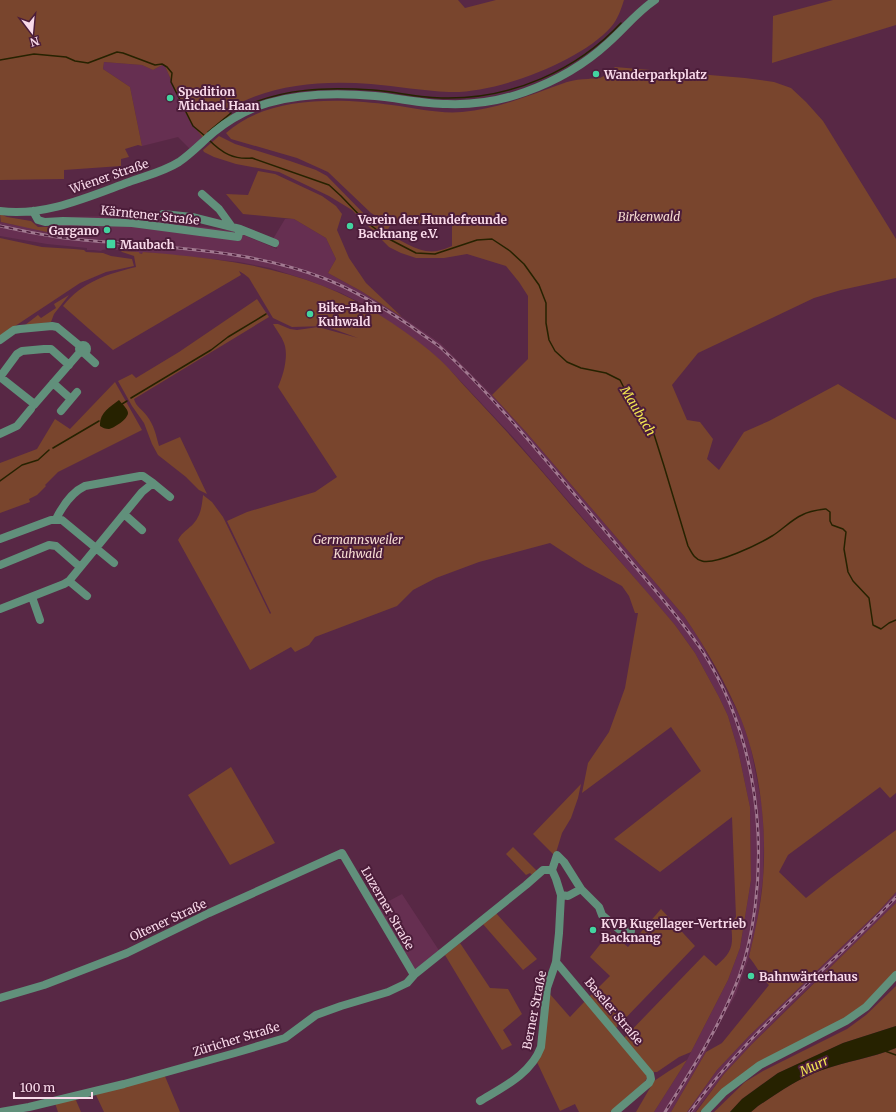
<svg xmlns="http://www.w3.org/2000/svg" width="896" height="1112" viewBox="0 0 896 1112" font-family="Merriweather,serif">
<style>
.built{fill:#662f51}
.green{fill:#79452d;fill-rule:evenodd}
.water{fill:#262200}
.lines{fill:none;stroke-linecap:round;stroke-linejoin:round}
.stream{stroke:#262200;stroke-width:1.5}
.minor{stroke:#61907b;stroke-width:8}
.rail-casing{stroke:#a17990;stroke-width:3}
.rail{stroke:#4c1d3a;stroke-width:1.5;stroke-dasharray:4.5;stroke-linecap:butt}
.poi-dot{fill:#43d4a0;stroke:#4c1d3a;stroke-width:1.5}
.labels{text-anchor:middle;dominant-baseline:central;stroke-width:4;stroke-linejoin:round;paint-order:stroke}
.poi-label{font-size:12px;font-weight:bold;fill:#f9daea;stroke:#4c1d3a;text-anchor:start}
.street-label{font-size:12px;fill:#f9daea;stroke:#4c1d3a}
.park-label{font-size:12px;font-style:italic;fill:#f8ded3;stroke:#4c1d3a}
.water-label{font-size:13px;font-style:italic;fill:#f2e651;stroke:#4c1d3a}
</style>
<rect width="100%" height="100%" fill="#582845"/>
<path class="built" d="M104 62 142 65 153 70 164 64 188 118 203 138 190 149 178 137 142 146 130 87 103 69Z
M111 216 137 218 234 231 277 249 273 239 285 219H294L326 238 336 259 328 273 361 291 402 317 440 343 492 395 526 432 684 616 700 640 741 718 750 744 762 805 764 839 763 879 757 924 749 957 736 994 709 1042 706 1052 671 1112H654L687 1060 691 1052 728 980 740 948 751 880 750 807 738 750 728 716 719 697 695 653 675 625 513 437 452 372 359 302 341 293 307 280 270 268 239 262 143 252V254L139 253 138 252 107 249 102 250 101 251 93 250H87V248L47 244 0 236V223L1 222 14 225 59 231 56 227 63 217Z
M896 892V903L885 915 800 996 752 1044 724 1074 695 1112H687L717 1070 749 1036 879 911Z
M402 894 440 952 414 970 376 908Z"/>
<path class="green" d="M0 0H458L465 8 496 0H624C621 9 618 19 611 27 580 62 495 94 449 92 423 91 397 86 371 84 322 80 270 84 227 110L231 115 203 138 188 118 164 64 153 70 142 65 104 62 103 69 130 87 142 146 138 145 125 149 129 157 121 159V166L64 170V179L0 180Z
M833 0H896V25L772 63 773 16Z
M615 67 745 78 774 82 791 88 806 102 823 121 896 239V278L841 290 814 298 698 353 672 385 687 420 700 422 713 439 707 459 719 470 744 432 769 421 838 384 896 420V793L890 798 880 787 788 855 779 872 806 898 831 878 896 830V892L879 911 749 1036 717 1070 687 1112H671L706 1052 722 1043 769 985C761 977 757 966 749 957 755 931 761 906 763 879 767 829 760 766 741 719 726 683 706 648 684 616L526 432 492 395 528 359V296L519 282 506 266 467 254 444 258H416L401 253 389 247 352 210 329 196 279 172 236 164 214 157 204 152 203 150 219 136 235 144 290 161 316 170 327 176 368 218 388 223 371 213 328 172 297 158 231 139 226 133C268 95 340 98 392 105 415 108 439 114 462 112 499 109 532 94 567 82 574 80 581 79 588 79 592 78 597 79 600 78 605 76 611 71 615 67ZM391 224H452V246C447 248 442 250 437 251 419 254 401 240 386 233Z
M258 171 275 174 322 196 336 206 342 214 337 230 349 258 366 283 402 317 361 291 328 273 336 259 326 238 294 219 243 214 226 194 248 195Z
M0 214 7 217 31 221 38 227H56L59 231 56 234 1 222V224Z
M0 238 42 247 74 249 84 250 86 252 103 253 111 256 132 259 134 266 106 272 80 283 0 336Z
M121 251 139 252V253L142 254 143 252C204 257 265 263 323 286 361 301 398 325 430 351 445 363 457 378 470 392 504 428 536 464 568 502 603 543 640 583 675 625L695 653 719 697 728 716 738 750 750 807 751 880 740 948 728 980 691 1052 679 1057 657 1072H652L624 1038 704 955 716 966C734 951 733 945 731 923L736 917 732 817 660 872 614 839 701 771 671 727 582 793 588 763 609 732 625 688 638 613H635L629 596 622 586 585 566 550 543 479 562 436 578 413 590 397 606 315 637 309 645 295 652 291 647 250 670 178 540C182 532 189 529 194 523 201 515 202 505 203 495L212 502 223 517 270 614 271 613 227 521 247 512 315 492 337 477 278 387C283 376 288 359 285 346 283 338 277 331 273 324H278L290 329 297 330 318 327 358 338 325 326 292 327 273 318 249 278 244 274 239 271 241 275 113 350 63 306C82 282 107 274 136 267L134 256 122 252Z
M69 295 54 314 51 322 25 326V325L38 315 41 318 56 308 54 304Z
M257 299 269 317 134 399C136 407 143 410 147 416 154 425 156 435 159 446L180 437 207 494 199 490 186 477 158 455 152 444 144 423 132 406 118 381 132 374 136 378 179 352Z
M115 382 142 430 58 472 45 485 46 486 37 495 29 499 30 502 0 513V463L37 449 55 419 70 429Z
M231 767 275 843 230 865 188 795Z
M581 784 578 798 571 818 562 833 555 856 533 834Z
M513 847 538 872 533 876 530 873 526 875 506 854Z
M896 903V971L864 1005 844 1020 738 1077 700 1112H696L724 1074 752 1044Z
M661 909 695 946 615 1029 589 997 610 976 590 957 610 932 628 947Z
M496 913 537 959 523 970 482 923Z
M460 943 490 988 508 989 522 1014 503 1030 512 1045 502 1050 445 955Z
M896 986V1026L843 1043 778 1073 742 1099 730 1112H714L745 1082 763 1071 847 1029 866 1015Z
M549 993 570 1017 586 1000 646 1071 647 1078 643 1084 610 1112H579L575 1104 560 1111 536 1060Z
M896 1048V1112H751L758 1106C778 1093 799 1078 822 1070 847 1061 872 1058 896 1048Z
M687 1060 654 1112H636L654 1081 669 1071Z
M164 1074 180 1112H104L95 1093Z
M75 1098 81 1112H58L55 1103Z"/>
<path class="water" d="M119 400C122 404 128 409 128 413 128 419 114 428 109 429 105 429 103 428 100 426 99 413 110 407 119 400Z
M896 1026V1048C871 1058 847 1061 822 1070 799 1078 778 1093 758 1106L751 1112H730L742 1099 778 1073 843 1043Z"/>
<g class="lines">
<path class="stream" d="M0 60 34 54 66 57 75 61 88 63 117 52 123 53 155 65 162 64 167 67 172 73 171 82 193 126 205 136
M240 108C284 88 325 87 373 90 397 92 421 98 445 98 511 99 576 71 621 23
M208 132 231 113
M209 140C222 153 234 160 252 158L329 185 341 196 365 221 389 239 416 253 435 254 477 240 492 239 510 251 524 264 539 285 546 303V323L549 340 555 351 567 362 581 368 606 373 620 380 638 415 652 428 664 466 688 546C692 553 694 559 702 561 716 565 759 544 772 536 782 530 791 520 802 515 809 511 818 510 826 509L830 512V521L832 525 843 529 846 532 844 549 848 572 853 581 869 598 873 625 881 629 889 623 896 620
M131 398 211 350 228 337 266 314
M122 404 127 401
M53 448 99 421
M0 481 22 465 38 460 49 450
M885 1051 896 1055"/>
<path class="minor" d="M202 194 219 209 232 227
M0 211C44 217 88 197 129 182 145 176 163 172 179 162 192 153 202 142 214 132 230 119 248 109 268 103 302 93 341 93 375 96 399 98 423 104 447 104 473 105 500 101 525 92 556 81 583 66 608 43 624 29 637 12 655 0
M33 211 38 220 45 222 63 221 132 223 238 237 240 229 275 243
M163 214 192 217 240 229
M0 340 14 330 20 329 52 326 57 327 80 346
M79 349a4 4 0 1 1 8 0a4 4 0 1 1-8 0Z
M84 353 95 363
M0 377 17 354 22 351 44 349H51L69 365
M0 377 33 403
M53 383 71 399
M34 405 80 352
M61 411 77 392
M0 434 17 426 31 409
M153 483 170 497
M124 514 142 530
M0 539 51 520H62L114 563
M0 565 49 545 56 546 80 567
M69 581 87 596
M32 597 40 620
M0 609 64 584 69 581 142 492 153 483 143 476H140L85 486C72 492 62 507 56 519
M561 895 568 896 581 889 599 907 602 915 621 931H631
M556 962 650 1074 651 1079 649 1083 615 1112
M0 998 44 985 127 953 209 913 342 853 414 975
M480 1101C503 1087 531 1074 541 1047L547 988 556 962 559 933 561 895 556 879 552 870 557 855 564 862 581 889
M0 1112 29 1107 124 1084 235 1053 285 1038 316 1015 341 1006 388 992 407 983 414 975 526 885 543 870H552
M705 1112 724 1092 760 1065 846 1021 866 1007 896 975"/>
<g class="rail-casing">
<path id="rail" d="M0 226C24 231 49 237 74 239 157 248 243 247 323 278 355 290 384 308 412 327 421 334 431 340 440 347 485 388 525 436 565 483 591 514 617 545 644 577 664 601 685 625 703 652 751 727 766 821 755 908 752 930 748 952 740 974 722 1023 693 1068 665 1112
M690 1112C749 1030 828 970 896 897"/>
</g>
<use href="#rail" class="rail"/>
</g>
<g class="poi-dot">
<circle cx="596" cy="74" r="4"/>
<circle cx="170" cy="98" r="4"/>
<circle cx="350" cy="226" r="4"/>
<circle cx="107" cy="230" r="4"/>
<rect x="106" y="239" width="10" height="10" rx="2"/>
<circle cx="310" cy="314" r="4"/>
<circle cx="593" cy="930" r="4"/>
<circle cx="751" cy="976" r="4"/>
</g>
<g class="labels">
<g class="poi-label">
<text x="604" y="74">Wanderparkplatz</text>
<text x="178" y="91">Spedition<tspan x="178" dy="14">Michael Haan</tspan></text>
<text x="358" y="219">Verein der Hundefreunde<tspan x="358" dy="14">Backnang e.V.</tspan></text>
<text x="99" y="230" text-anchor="end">Gargano</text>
<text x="120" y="244">Maubach</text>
<text x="318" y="307">Bike-Bahn<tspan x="318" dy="14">Kuhwald</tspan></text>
<text x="601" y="923">KVB Kugellager-Vertrieb<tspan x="601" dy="14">Backnang</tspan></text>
<text x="759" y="976">Bahnwärterhaus</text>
</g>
<g class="street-label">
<text transform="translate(109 176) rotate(-19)">Wiener Straße</text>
<text transform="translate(150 215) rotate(6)">Kärntener Straße</text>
<text transform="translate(388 908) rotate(60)">Luzerner Straße</text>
<text transform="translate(168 920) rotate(-25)">Oltener Straße</text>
<text transform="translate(534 1010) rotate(-79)">Berner Straße</text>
<text transform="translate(614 1011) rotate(50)">Baseler Straße</text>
<text transform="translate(236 1039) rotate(-17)">Züricher Straße</text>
</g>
<g class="park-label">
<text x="649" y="216">Birkenwald</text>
<text x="358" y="539">Germannsweiler<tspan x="358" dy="14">Kuhwald</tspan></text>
</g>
<g class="water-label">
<text transform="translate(638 411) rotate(59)">Maubach</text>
<text transform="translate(814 1066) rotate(-25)">Murr</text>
</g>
</g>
<g transform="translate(32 32) rotate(164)" stroke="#4c1d3a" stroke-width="3" paint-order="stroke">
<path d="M0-3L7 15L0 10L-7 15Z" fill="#f9daea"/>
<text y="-6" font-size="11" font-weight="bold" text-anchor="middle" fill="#f9daea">N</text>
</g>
<path d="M14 1092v6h78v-6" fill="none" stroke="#f9daea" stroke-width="2"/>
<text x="20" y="1092" font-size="12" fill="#f9daea" stroke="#4c1d3a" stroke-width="3" paint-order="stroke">100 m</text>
</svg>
